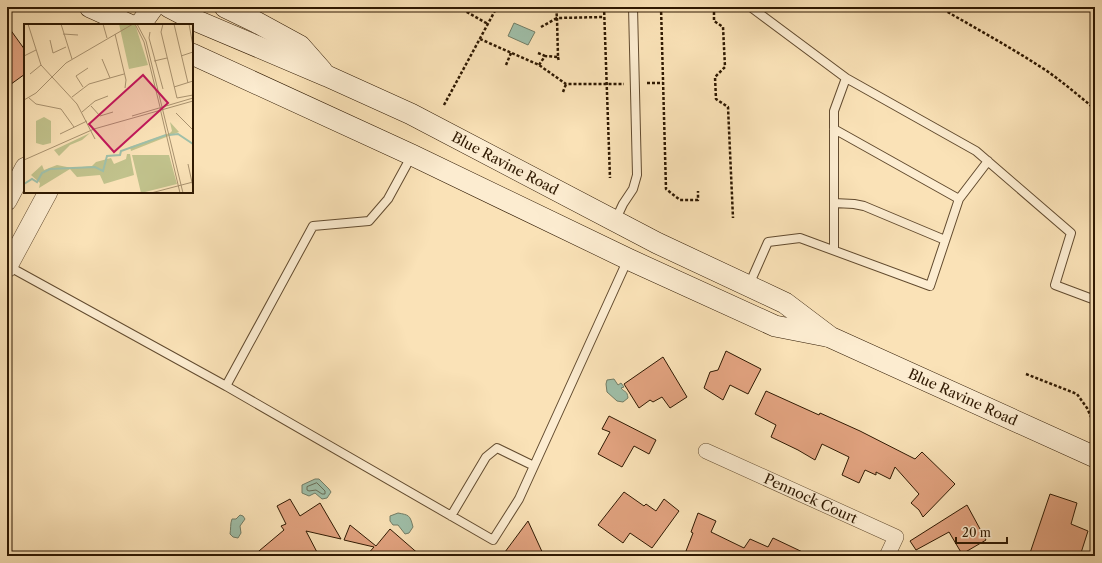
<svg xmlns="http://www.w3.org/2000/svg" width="1102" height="563" viewBox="0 0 1102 563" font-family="'Libre Caslon Text',serif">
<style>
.water{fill:#9fbfa9;stroke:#727d66}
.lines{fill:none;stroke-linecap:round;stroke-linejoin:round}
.shore{stroke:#676c56;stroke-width:1}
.building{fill:#e2a380;stroke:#2f1902}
.service-casing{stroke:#624b2f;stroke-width:10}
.minor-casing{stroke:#624b2f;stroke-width:16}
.tertiary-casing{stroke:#624b2f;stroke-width:20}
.secondary-casing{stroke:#2f1902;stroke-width:22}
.path{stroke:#2f1902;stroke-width:2.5;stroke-dasharray:3 2;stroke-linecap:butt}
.service{stroke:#fcecd0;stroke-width:8}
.minor{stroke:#fcecd0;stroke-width:15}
.tertiary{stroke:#fcecd0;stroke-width:19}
.secondary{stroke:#fcecd0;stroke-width:21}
.labels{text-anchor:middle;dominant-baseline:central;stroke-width:4;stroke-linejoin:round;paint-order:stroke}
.street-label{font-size:14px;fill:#2f1902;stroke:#fcecd0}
.inset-river{fill:none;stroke:#9fbfa9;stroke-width:2}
.inset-road{fill:none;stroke:#a9926f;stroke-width:1}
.view{fill:#c2185b;fill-opacity:0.15;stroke:#c2185b;stroke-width:2}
.inset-edge{fill:none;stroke:#2f1902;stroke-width:2}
</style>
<rect width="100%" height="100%" fill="#fae2b7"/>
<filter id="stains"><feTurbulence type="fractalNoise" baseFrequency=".005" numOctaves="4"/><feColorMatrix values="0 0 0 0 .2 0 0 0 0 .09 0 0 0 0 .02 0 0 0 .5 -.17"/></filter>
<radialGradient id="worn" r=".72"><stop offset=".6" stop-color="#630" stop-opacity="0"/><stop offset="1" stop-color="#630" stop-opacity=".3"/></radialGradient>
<path class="water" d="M514 23 535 32 528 45 508 36Z
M614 379 618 385 621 383 624 387 621 388C625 393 627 390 628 398L623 402 617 401 607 392 606 384 607 380Z
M315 479H319L329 489 331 492 327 498 322 499 315 493 309 496 302 493V485Z
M398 513C409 515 410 515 413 527L409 533 405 534 398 525H393L390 521V516Z
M240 515 243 516 245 519 240 526 241 533 238 538 233 537 230 534C231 529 230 524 232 519H236Z"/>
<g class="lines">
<path class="shore" d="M317 483 325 491V494H322L316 490 309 491 307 490V487Z"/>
</g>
<path class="building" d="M7 25 25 50V74L7 87Z
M726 351 761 369 748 394 730 385 723 400 704 388 710 372 718 370Z
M663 357 687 397 670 408 662 397 653 402 650 400 639 408 624 384Z
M766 391 819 415 820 413 860 431 915 459 922 452 955 484 923 517 919 510 911 503 919 494 895 467 890 479 876 472V475L865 470 859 483 842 475 849 457 822 444 815 460 798 450 771 437 776 425 755 414Z
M609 416 656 440 649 454 634 446 622 467 598 454 610 432 602 429Z
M624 492 644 506 646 504 656 511 664 499 679 511 652 548 630 533 623 543 598 525Z
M1050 494 1077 503 1071 524 1088 531 1080 556H1029Z
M290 499 300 516 320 503 341 539 306 531 319 556H253L284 530 281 526 286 524 277 506Z
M967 505 986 540 962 554 949 532 916 550 910 541Z
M698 513 716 521 711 532 744 548 750 539 768 547 773 538 811 556H697L686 551 693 533 691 532Z
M528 521 544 556H502Z
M350 525 376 546 390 529 421 556H366L374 547 344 540Z"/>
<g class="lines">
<g class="service-casing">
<path id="service" d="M752 8 846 78 976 151 1071 233 1055 285 1095 300
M834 129 959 199 988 161
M412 155 388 199 369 221 313 226 226 386 493 540 519 499 628 259
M834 203 854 204 864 206 945 240
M615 221 623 204 633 189 637 175 633 7
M834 249V111L846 78
M8 266 226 386
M749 285 768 242 800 238 930 286 959 199
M451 516 486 457 497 448 534 466"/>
</g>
<g class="minor-casing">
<g id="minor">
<path id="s1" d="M706 451 896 537 887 556"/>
</g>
</g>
<g class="tertiary-casing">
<path id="tertiary" d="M7 201 25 167
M7 268 48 192"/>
</g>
<g class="secondary-casing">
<g id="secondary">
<path d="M90 7 130 25"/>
<path id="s2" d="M169 7 190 18 327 76 411 114 657 243 785 303 830 337 1095 457"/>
<path d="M225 7 256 22 300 46 322 71"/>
<path d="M140 25 153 7"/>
<path d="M192 54 412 155 628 259 775 326 826 336"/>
</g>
</g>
<path class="path" d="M458 7 488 24
M604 7 610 178
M661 7 666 189 680 200H698V191
M714 7V21L723 27 725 67 715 77 716 99 728 107 733 218
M939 7C975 28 1012 48 1047 71 1064 83 1079 96 1095 109
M541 27 557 18 556 7
M480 39 539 65 566 84H624
M538 53 545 56
M558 57 559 62
M506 65 511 53
M539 65 545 56 558 57 557 18 604 17
M647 83H663
M563 92 566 84
M444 105 497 7
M1026 374 1077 394 1087 408 1092 419 1095 423"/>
<use href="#service" class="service"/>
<use href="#minor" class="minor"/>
<use href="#tertiary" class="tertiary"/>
<use href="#secondary" class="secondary"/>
</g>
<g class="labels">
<g class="street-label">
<text stroke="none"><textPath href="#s2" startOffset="371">Blue Ravine Road</textPath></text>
<text stroke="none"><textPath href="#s2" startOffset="886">Blue Ravine Road</textPath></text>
<text stroke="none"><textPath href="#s1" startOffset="115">Pennock Court</textPath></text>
</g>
</g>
<g transform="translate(24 24)">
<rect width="169" height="169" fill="#fae2b7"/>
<path d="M95 0H111L124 41 105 45ZM20 93 27 97V119L19 121 12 119V97ZM146 98 155 108 107 127 106 123 109 122 146 109 148 107ZM66 109 58 116 46 121 35 132 30 126ZM103 130H106L110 151 80 160 76 151 53 153 46 145 15 164 16 159 7 151 18 141 20 146 33 141 48 144 68 142 72 138 87 134 90 140 102 135ZM108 131H145L153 160 117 169Z" fill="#c1c28c"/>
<path class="inset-river" d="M145 111 154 110 169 120M0 160 8 155 13 158 18 149 26 145 71 143 79 147 83 132 96 131 97 127 142 111"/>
<path class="inset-road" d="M4 0 17 41 53 80 71 115M37 0 48 35M79 0 83 14M111 0 120 18 136 83M113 0 122 17 138 83M139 0 137 8 153 74 169 71M150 0 164 59M165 0 169 22M126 8 125 14 139 65M39 10 54 11M91 10 102 56 101 64M26 16 29 29 42 23M0 32 12 26M157 32 169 28M78 35 86 54M130 37 143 34M6 50 17 41M59 63 52 52 64 44M150 63 169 57M48 73 65 60 100 50M5 74 12 80 37 85 50 103M0 76 12 69 42 39 109 0M67 82 76 92 89 88M138 83 159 169M136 84 156 169M58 88 71 77 84 72M152 89 169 106M108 92 169 74M36 110 63 97M0 136 70 105 169 77M164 140 169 163M127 169 169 158"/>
<path class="view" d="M119 51 144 79 90 128 65 100Z"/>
<rect width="169" height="169" class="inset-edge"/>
</g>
<rect width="1102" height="563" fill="none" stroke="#fae2b7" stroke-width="24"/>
<rect x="8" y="8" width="1086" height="547" fill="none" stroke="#2f1902" stroke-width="2"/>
<rect x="12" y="12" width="1078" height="539" fill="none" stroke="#2f1902"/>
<path d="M956 537v6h51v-6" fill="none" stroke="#2f1902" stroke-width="2"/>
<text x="962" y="537" font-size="12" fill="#2f1902" stroke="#fcecd0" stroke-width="3" paint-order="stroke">20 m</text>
<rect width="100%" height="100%" filter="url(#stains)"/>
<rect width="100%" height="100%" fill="url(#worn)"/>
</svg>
